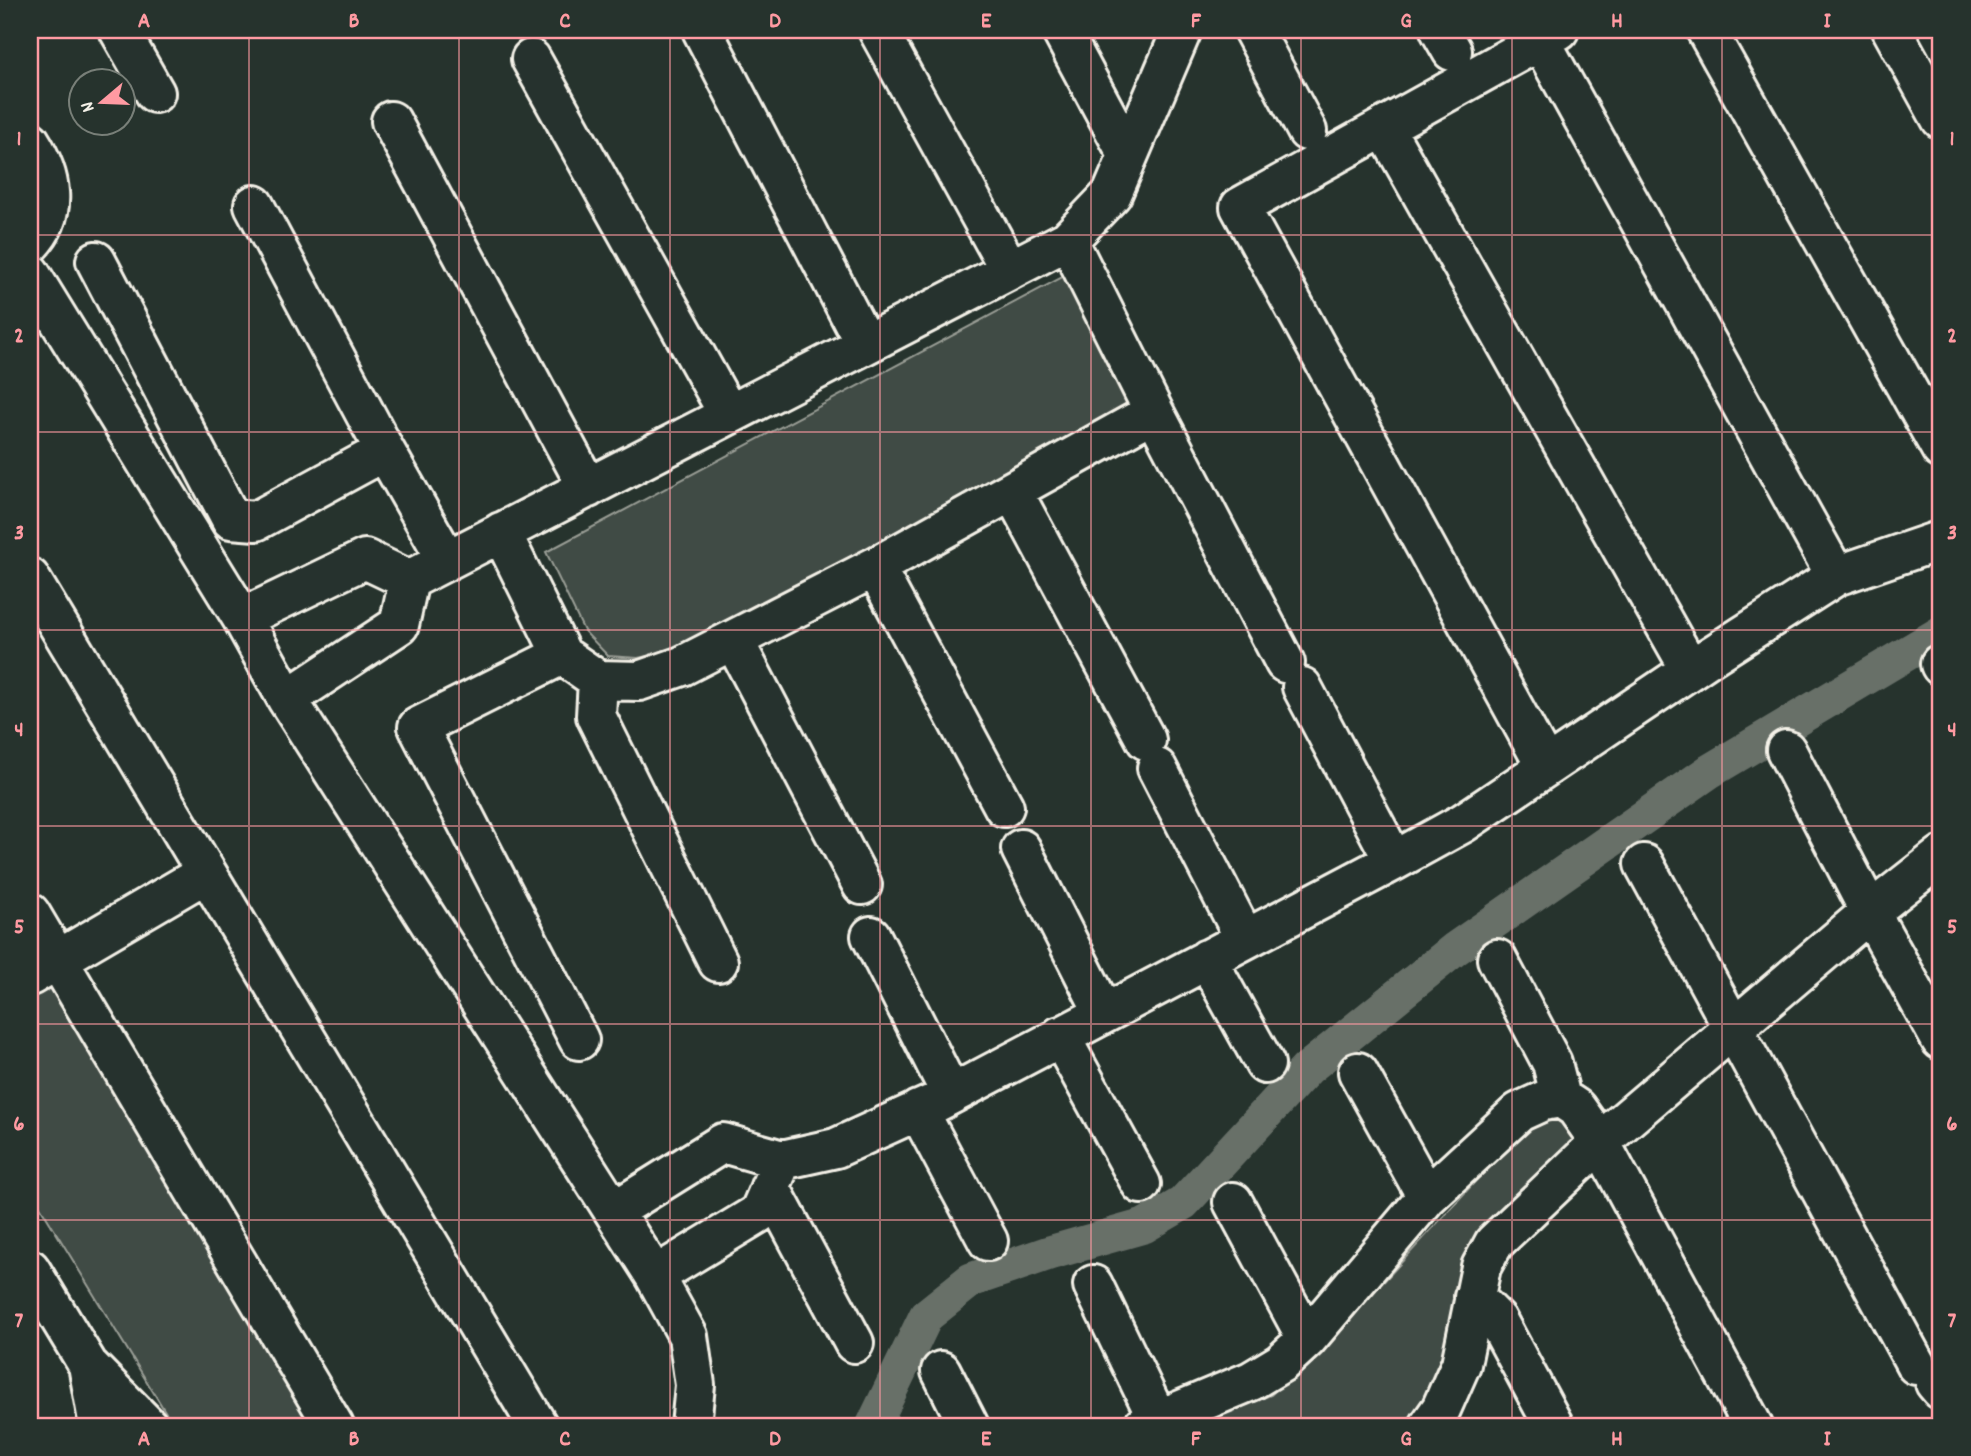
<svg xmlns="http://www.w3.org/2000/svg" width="1971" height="1456" viewBox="0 0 1971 1456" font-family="Dekko,sans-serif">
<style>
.green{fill:#414b45;stroke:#9a9e96;stroke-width:2}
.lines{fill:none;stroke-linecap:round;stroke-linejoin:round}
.canal{stroke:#676f68;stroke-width:35}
.minor-casing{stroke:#f4f1e8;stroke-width:44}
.minor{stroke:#26332d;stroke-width:38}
.grid{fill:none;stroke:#ff9aa2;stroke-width:2;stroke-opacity:0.55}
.neatline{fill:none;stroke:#ff9aa2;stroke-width:2.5}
.grid-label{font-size:23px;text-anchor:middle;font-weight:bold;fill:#ff9aa2}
</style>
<rect width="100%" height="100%" fill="#26332d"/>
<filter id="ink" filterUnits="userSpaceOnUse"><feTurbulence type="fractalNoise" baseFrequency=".0143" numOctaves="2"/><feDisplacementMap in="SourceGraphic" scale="14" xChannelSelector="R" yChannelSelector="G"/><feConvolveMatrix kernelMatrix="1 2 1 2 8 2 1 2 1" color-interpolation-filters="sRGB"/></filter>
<g filter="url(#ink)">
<path class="green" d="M1068 274 1132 403 694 646 638 658 608 656 584 631 546 552Z
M49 979 319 1426H174L30 1190V992Z
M1558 1115 1585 1142 1450 1333 1433 1385 1405 1426H1191L1271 1395 1335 1335 1525 1127Z"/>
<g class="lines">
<path class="canal" d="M873 1426 926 1316 971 1280 1049 1253 1144 1226 1183 1203 1307 1069 1455 949 1710 771 1941 633"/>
<g class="minor-casing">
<path id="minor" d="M119 30 155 93
M702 30 865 344
M878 30 1010 270
M1061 30 1128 155
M1253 30 1307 131
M1440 30 1452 51
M1706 30 1941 449
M1892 30 1941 119
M1540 40 1836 576
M531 59 729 415
M391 121 588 488
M1384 127 1690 669
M30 141C51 174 60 213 30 244
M254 205 385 451 447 560
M1068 240 1154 412 1285 663
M96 261 231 519 256 521 385 451
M30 273 242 618 287 699 655 1276 688 1336 695 1385 691 1426
M1013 492 1146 740
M501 532 562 655 598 680 639 681 682 666 875 567 1154 412
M875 567 1004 807
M30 578 538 1426
M409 580 1068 240 1112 194 1182 30
M242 618 365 559 409 580
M734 641 862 885
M562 655 418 727 579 1040
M1940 664 1941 666
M598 680 596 716 718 962
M1302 687 1394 861
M287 699 399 625 409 580
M1786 750 1870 912 1941 1040
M1546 767 1240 207 1559 30
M1157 768 1245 939
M1021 849 1104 1013
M1644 864 1916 1365
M30 913 334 1426
M871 936 951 1094
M1207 959 1265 1064
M1497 959 1552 1063 1561 1098
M30 976 206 873
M1060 1036 1141 1184
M1358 1072 1427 1197
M918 1110 988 1241
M782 1160 836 1148 937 1102 1394 861 1463 823 1705 660 1836 576 1941 540
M770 1187 854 1343
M1233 1202 1307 1339
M614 1211 723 1143 782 1160 759 1213 655 1276
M30 1269 88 1365 148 1426
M1093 1285 1158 1420
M1474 1297 1497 1320 1554 1426
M88 1365 99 1426
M941 1371 969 1426
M1935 1383 1941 1390
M1143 1426 1251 1381 1281 1363 1307 1339 1427 1197 1519 1112 1543 1101 1561 1098 1576 1108 1600 1142 1753 1426
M1429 1426 1441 1409 1461 1364 1481 1267 1494 1243 1600 1142 1870 912 1941 856"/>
</g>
<use href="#minor" class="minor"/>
</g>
</g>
<path class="grid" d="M249 30V1426M459 30V1426M670 30V1426M880 30V1426M1091 30V1426M1301 30V1426M1512 30V1426M1722 30V1426M30 235H1941M30 432H1941M30 630H1941M30 826H1941M30 1024H1941M30 1220H1941"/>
<rect width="1971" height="1456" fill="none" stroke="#26332d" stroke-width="77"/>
<g transform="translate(102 102) rotate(251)"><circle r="33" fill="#26332d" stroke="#787f78" stroke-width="2"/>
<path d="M0-5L12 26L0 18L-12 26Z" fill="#ff9aa2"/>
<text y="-10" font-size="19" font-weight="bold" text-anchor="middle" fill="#f4f1e8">N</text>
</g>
<rect x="38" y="38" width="1894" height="1380" class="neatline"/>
<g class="grid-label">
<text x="144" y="27">A</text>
<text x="354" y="27">B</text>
<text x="565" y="27">C</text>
<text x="775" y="27">D</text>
<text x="986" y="27">E</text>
<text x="1196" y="27">F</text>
<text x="1406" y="27">G</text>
<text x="1617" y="27">H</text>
<text x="1827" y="27">I</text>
<text x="19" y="145">1</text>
<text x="1952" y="145">1</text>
<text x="19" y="342">2</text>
<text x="1952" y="342">2</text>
<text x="19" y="539">3</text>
<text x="1952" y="539">3</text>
<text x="19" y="736">4</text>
<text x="1952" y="736">4</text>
<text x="19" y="933">5</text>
<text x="1952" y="933">5</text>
<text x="19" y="1130">6</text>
<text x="1952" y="1130">6</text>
<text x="19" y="1327">7</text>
<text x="1952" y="1327">7</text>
<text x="144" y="1445">A</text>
<text x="354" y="1445">B</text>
<text x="565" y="1445">C</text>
<text x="775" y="1445">D</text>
<text x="986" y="1445">E</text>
<text x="1196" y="1445">F</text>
<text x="1406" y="1445">G</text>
<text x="1617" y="1445">H</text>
<text x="1827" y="1445">I</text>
</g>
</svg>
